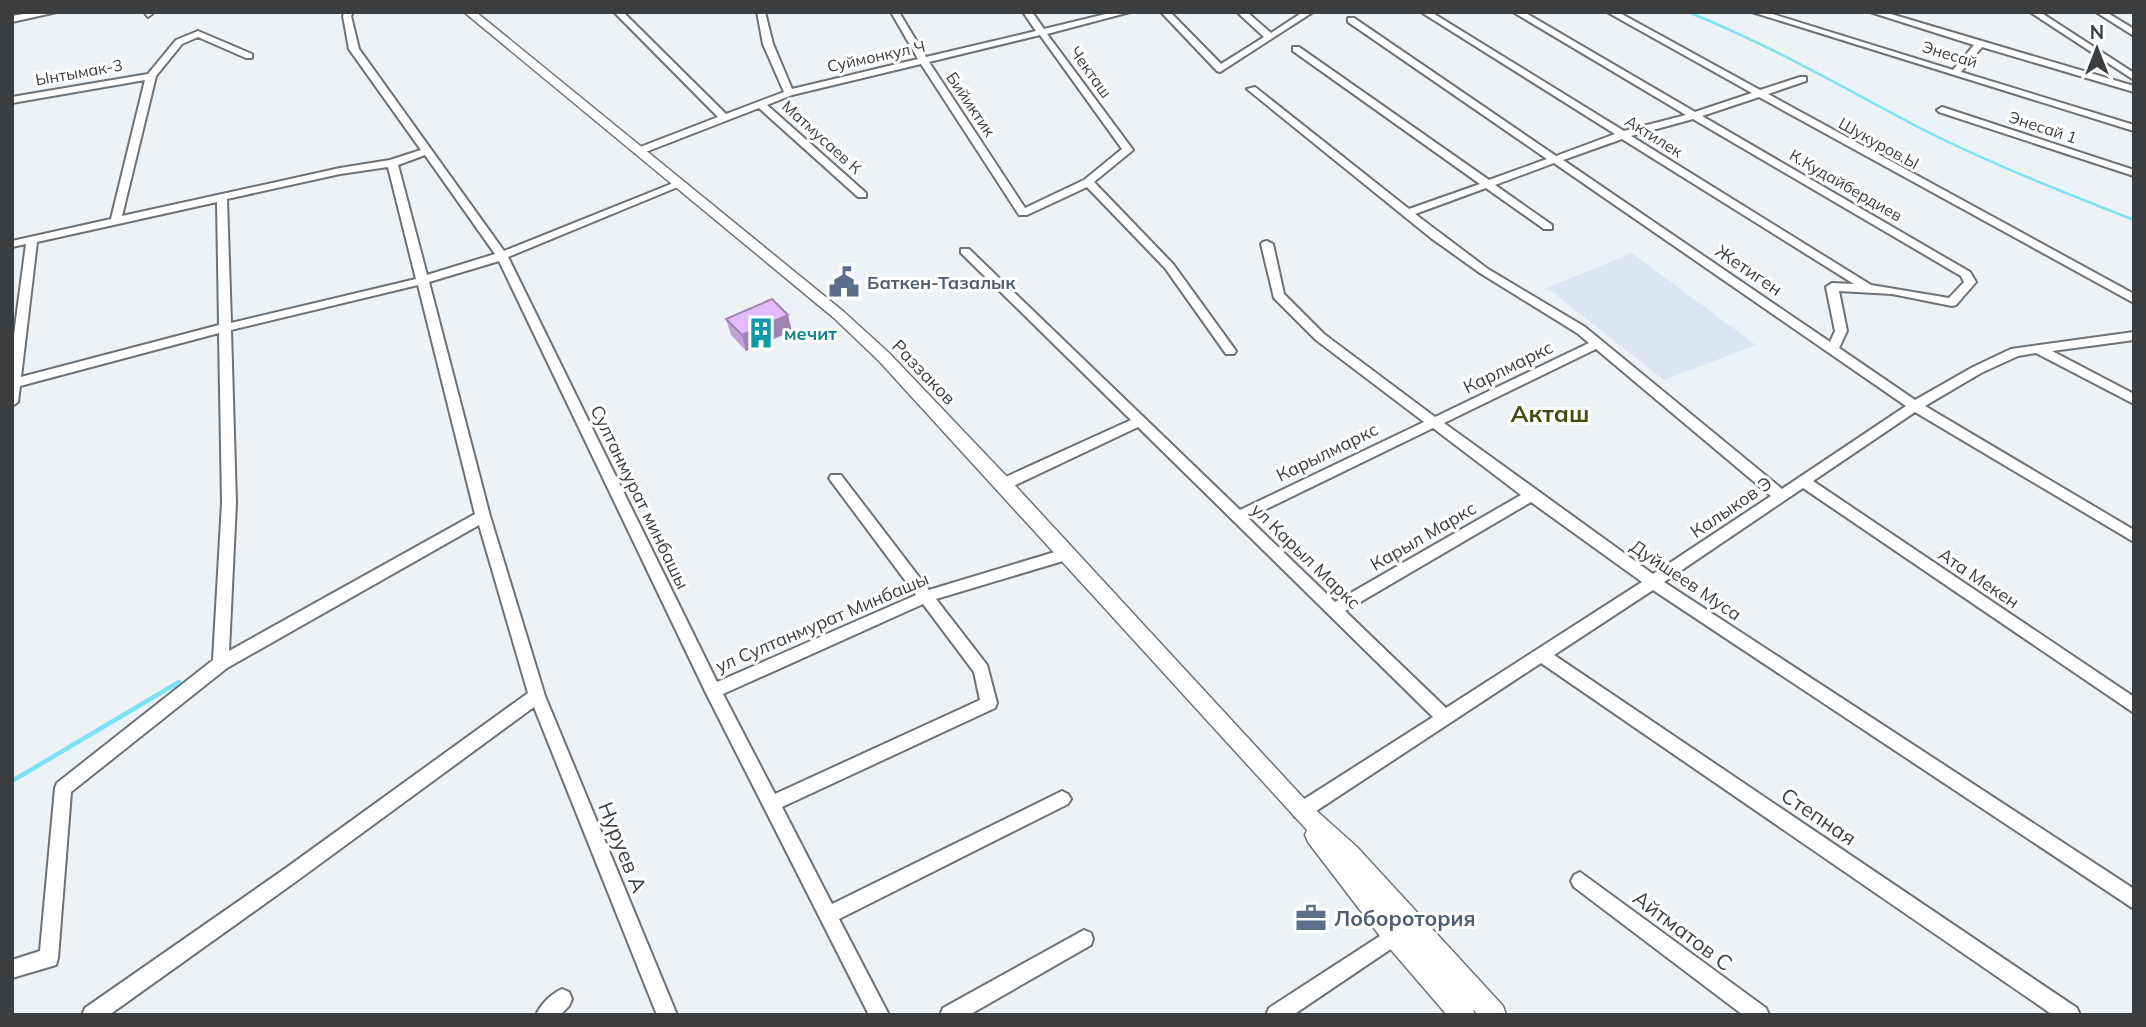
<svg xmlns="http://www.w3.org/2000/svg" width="2146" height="1027" viewBox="0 0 2146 1027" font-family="Mulish,sans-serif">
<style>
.built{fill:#dbe6f1}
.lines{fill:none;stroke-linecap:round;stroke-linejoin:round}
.stream-far1{stroke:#7ce2f5;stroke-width:2.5}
.stream{stroke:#7ce2f5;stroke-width:4.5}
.minor-casing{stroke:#6d7276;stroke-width:4}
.major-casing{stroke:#6d7276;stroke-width:3}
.minor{fill:#fff;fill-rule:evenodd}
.major{fill:#fff;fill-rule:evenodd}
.wall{fill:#c3a1da}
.shaded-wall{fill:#9f83b1}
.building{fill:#e3bbfd;stroke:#9f83b1;stroke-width:2}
.labels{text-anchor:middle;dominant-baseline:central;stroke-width:6;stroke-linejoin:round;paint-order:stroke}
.far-street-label{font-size:16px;fill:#3b3d3f;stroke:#fff}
.street-label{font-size:18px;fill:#3b3d3f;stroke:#fff}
.service-label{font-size:18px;font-weight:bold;fill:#4e5e75;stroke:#fff;text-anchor:start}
.culture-label{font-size:18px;font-weight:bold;fill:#0d838f;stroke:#fff;text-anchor:start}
.near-street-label{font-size:21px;fill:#3b3d3f;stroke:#fff}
.near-service-label{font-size:21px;font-weight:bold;fill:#4e5e75;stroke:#fff;text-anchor:start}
.district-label{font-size:24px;font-weight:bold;fill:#464c11;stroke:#fff}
</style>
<rect width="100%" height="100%" fill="#edf2f7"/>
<path class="built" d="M1632 253 1756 345 1664 380 1547 288Z"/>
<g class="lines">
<path class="stream-far1" d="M1688 12C1768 44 1842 87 1918 127 1988 163 2061 191 2134 220"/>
<path class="stream" d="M12 781 179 682"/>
<g class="minor-casing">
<path id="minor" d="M36 12H57L12 22V16Z
M144 12H152V14L148 17Z
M345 12H353L351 16 359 49 504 251 676 182 680 181 685 184 508 257 717 682 916 595 831 481 829 478 831 475H841L929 590 1068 548 1073 550 1075 554 1073 558 936 599 987 665 997 703 995 708 782 807 832 904 1056 794 1062 791 1068 794 1071 799 1068 804 839 919 889 1015H869L705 691 499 261 429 282 490 516 545 696 677 1015H657L534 707 298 880 109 1015H82L85 1008 286 868 528 693 479 525 227 668 71 792 58 958 56 965 12 978V960L40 951 55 788 57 783 213 660 222 503 219 333 20 386 18 402 12 406V350L26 244 12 247V241L111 219 145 80 12 103V97L148 74 176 40 198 31 252 54V58H246L198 37 182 44 156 76 122 216 340 168 390 160 421 150 349 49 343 16ZM425 155 495 254 427 275 398 165ZM388 167 416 279 231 323 227 199 340 174ZM217 202 219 325 21 377 37 242ZM418 285 475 514 229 651 236 503 231 330ZM923 604 974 672 980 700 775 794 723 694Z
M614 12H623L726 114 784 92 763 44 757 12H765L773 44 792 89 918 59 891 12H899L926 57 1036 31 1023 12H1032L1044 29 1114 12H1130L1047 34 1133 150 1094 182 1173 264 1236 351 1234 354H1226L1165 268 1087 187 1027 215H1019L921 64 792 95 767 105 866 193V197H858L759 108 643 153H635V149L718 117ZM1040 35 1122 149 1084 180 1025 208 929 62Z
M1161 12H1170L1221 64 1264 37 1237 12H1247L1271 33 1303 12H1313L1220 72 1217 71Z
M1421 12H1431L1624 131 1686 115 1513 12H1524L1695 112 1752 93 1607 12H1618L1760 90 1800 77H1806V81L1768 94 2134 294V303L1759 97 1702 116 1970 272 1976 282 1956 305 1952 306 1892 294 1839 291 1847 331 1839 348 1915 400 1973 367 2011 349 2134 332V340L2052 351 2134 394V404L2036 353 2018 356 1981 373 1925 406 2134 530V542L1915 412 1813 481 2134 697V713L1803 488 1664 582 2134 889V909L1653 590 1554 655 2077 1008 2080 1015H2053L1541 663 1307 817 1301 819 1295 817 1292 811 1295 805 1433 717 1138 427 1009 488H999L997 484 999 480 1131 420 961 253V249H969L1240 510 1424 422 1316 340 1274 298 1261 244 1263 242 1267 241 1273 244 1284 294 1324 334 1435 417 1589 343 1577 333 1480 273 1431 238 1247 89 1255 87 1409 209 1480 184 1293 51V47H1299L1489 180 1547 159 1348 22V18H1354L1556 156 1615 134ZM1693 119 1961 276 1964 282 1949 298 1871 285 1631 136ZM1622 139 1854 284 1832 283 1826 287 1835 331 1830 342 1563 160ZM1554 163 1906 406 1782 489 1585 327 1488 269 1415 214 1486 188 1544 229H1552V225L1495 185ZM1596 349 1771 496 1653 574 1444 423ZM1433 428 1521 495 1335 602 1248 518ZM1531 502 1642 582 1446 708 1345 611Z
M1752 12H1766L1953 70 1974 45 1870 12H1884L2134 86V92L1982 47 1961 72 2134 125V131Z
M2030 12H2040L2134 73V80Z
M2096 12H2106L2134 29V36Z
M1942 107 2134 170V176L1939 112 1937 110Z
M1580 872 1766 1008 1769 1015H1743L1574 887 1571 881 1574 875Z
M1400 923 1407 926 1409 932 1407 938 1293 1015H1266L1269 1008Z
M1084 930 1091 933 1093 939 1091 945 969 1015H940L943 1008Z
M562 989 569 992 572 999 569 1006 560 1015H536C541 1004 551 994 562 989Z"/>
</g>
<g class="major-casing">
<path id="major" d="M464 12H476L844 312 889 353 1010 480 1309 804 1357 847 1503 1006 1506 1015H1478L1473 1009 1475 1015H1447L1386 944 1308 842 1305 835 1307 830 879 361 834 318Z"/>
</g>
<use href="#minor" class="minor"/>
<use href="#major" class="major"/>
</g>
<path class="wall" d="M726 319 792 331 746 351 731 335Z"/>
<path class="shaded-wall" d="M788 315 792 331 746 351 742 335Z"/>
<path class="building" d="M772 299 788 315 742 335 726 319Z"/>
<defs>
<g id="civic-bare" transform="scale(2.415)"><path d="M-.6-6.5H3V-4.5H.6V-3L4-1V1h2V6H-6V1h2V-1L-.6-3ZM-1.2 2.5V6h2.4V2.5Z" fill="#5c6f8a" stroke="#fff" stroke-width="2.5" paint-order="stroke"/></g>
<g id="building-bare" transform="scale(2.415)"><path d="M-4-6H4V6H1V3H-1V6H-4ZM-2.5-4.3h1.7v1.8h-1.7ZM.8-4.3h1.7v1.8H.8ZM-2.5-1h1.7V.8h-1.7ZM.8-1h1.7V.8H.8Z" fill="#0f9aa8" stroke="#fff" stroke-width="2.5" paint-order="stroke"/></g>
<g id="office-bare" transform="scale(2.415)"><path d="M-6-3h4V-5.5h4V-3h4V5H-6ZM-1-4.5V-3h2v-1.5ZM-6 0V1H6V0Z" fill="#5c6f8a" stroke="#fff" stroke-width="2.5" paint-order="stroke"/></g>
</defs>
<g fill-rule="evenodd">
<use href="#civic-bare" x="844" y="282"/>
<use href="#building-bare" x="761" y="333"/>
<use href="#office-bare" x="1311" y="918"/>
</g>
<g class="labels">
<g class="far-street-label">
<text transform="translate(1950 54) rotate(17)">Энесай</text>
<text transform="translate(876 56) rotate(-12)">Суймонкул Ч</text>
<text transform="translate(79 72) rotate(-10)">Ынтымак-3</text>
<text transform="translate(1091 72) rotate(54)">Чекташ</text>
<text transform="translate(971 104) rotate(56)">Бийиктик</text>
<text transform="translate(2043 127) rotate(18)">Энесай 1</text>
<text transform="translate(1654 136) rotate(32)">Актилек</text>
<text transform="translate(822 137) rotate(42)">Матмусаев К</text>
<text transform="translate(1879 143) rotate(29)">Шукуров.Ы</text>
<text transform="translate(1846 185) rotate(30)">К.Кудайбердиев</text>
</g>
<g class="street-label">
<text transform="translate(1749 270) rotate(34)">Жетиген</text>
<text transform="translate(1508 367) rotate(-26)">Карлмаркс</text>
<text transform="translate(924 372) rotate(46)">Раззаков</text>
<text transform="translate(1327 452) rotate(-26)">Карылмаркс</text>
<text transform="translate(640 497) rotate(64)">Султанмурат минбашы</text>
<text transform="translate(1731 507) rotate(-34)">Калыков Э</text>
<text transform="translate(1423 536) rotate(-30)">Карыл Маркс</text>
<text transform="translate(1306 556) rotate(44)">ул Карыл Маркс</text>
<text transform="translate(1979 578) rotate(34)">Ата Мекен</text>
<text transform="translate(1686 580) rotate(34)">Дуйшеев Муса</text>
<text transform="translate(822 622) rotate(-23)">ул Султанмурат Минбашы</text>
</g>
<g class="service-label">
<text x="867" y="282">Баткен-Тазалык</text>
</g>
<g class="culture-label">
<text x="784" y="333">мечит</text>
</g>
<g class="near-street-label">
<text transform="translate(1819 816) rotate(34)">Степная</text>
<text transform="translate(623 847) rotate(68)">Нуруев А</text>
<text transform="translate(1683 930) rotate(37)">Айтматов С</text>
</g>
<g class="near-service-label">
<text x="1334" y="918">Лоборотория</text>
</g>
<g class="district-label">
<text x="1550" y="413">Акташ</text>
</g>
</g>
<rect width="2146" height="1027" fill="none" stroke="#3b3d3f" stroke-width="28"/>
<g transform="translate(2097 49)" stroke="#ffffff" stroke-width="5" paint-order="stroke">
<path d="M0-5L12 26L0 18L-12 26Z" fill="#3b3d3f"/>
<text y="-10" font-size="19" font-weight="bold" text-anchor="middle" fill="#3b3d3f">N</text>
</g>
</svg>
